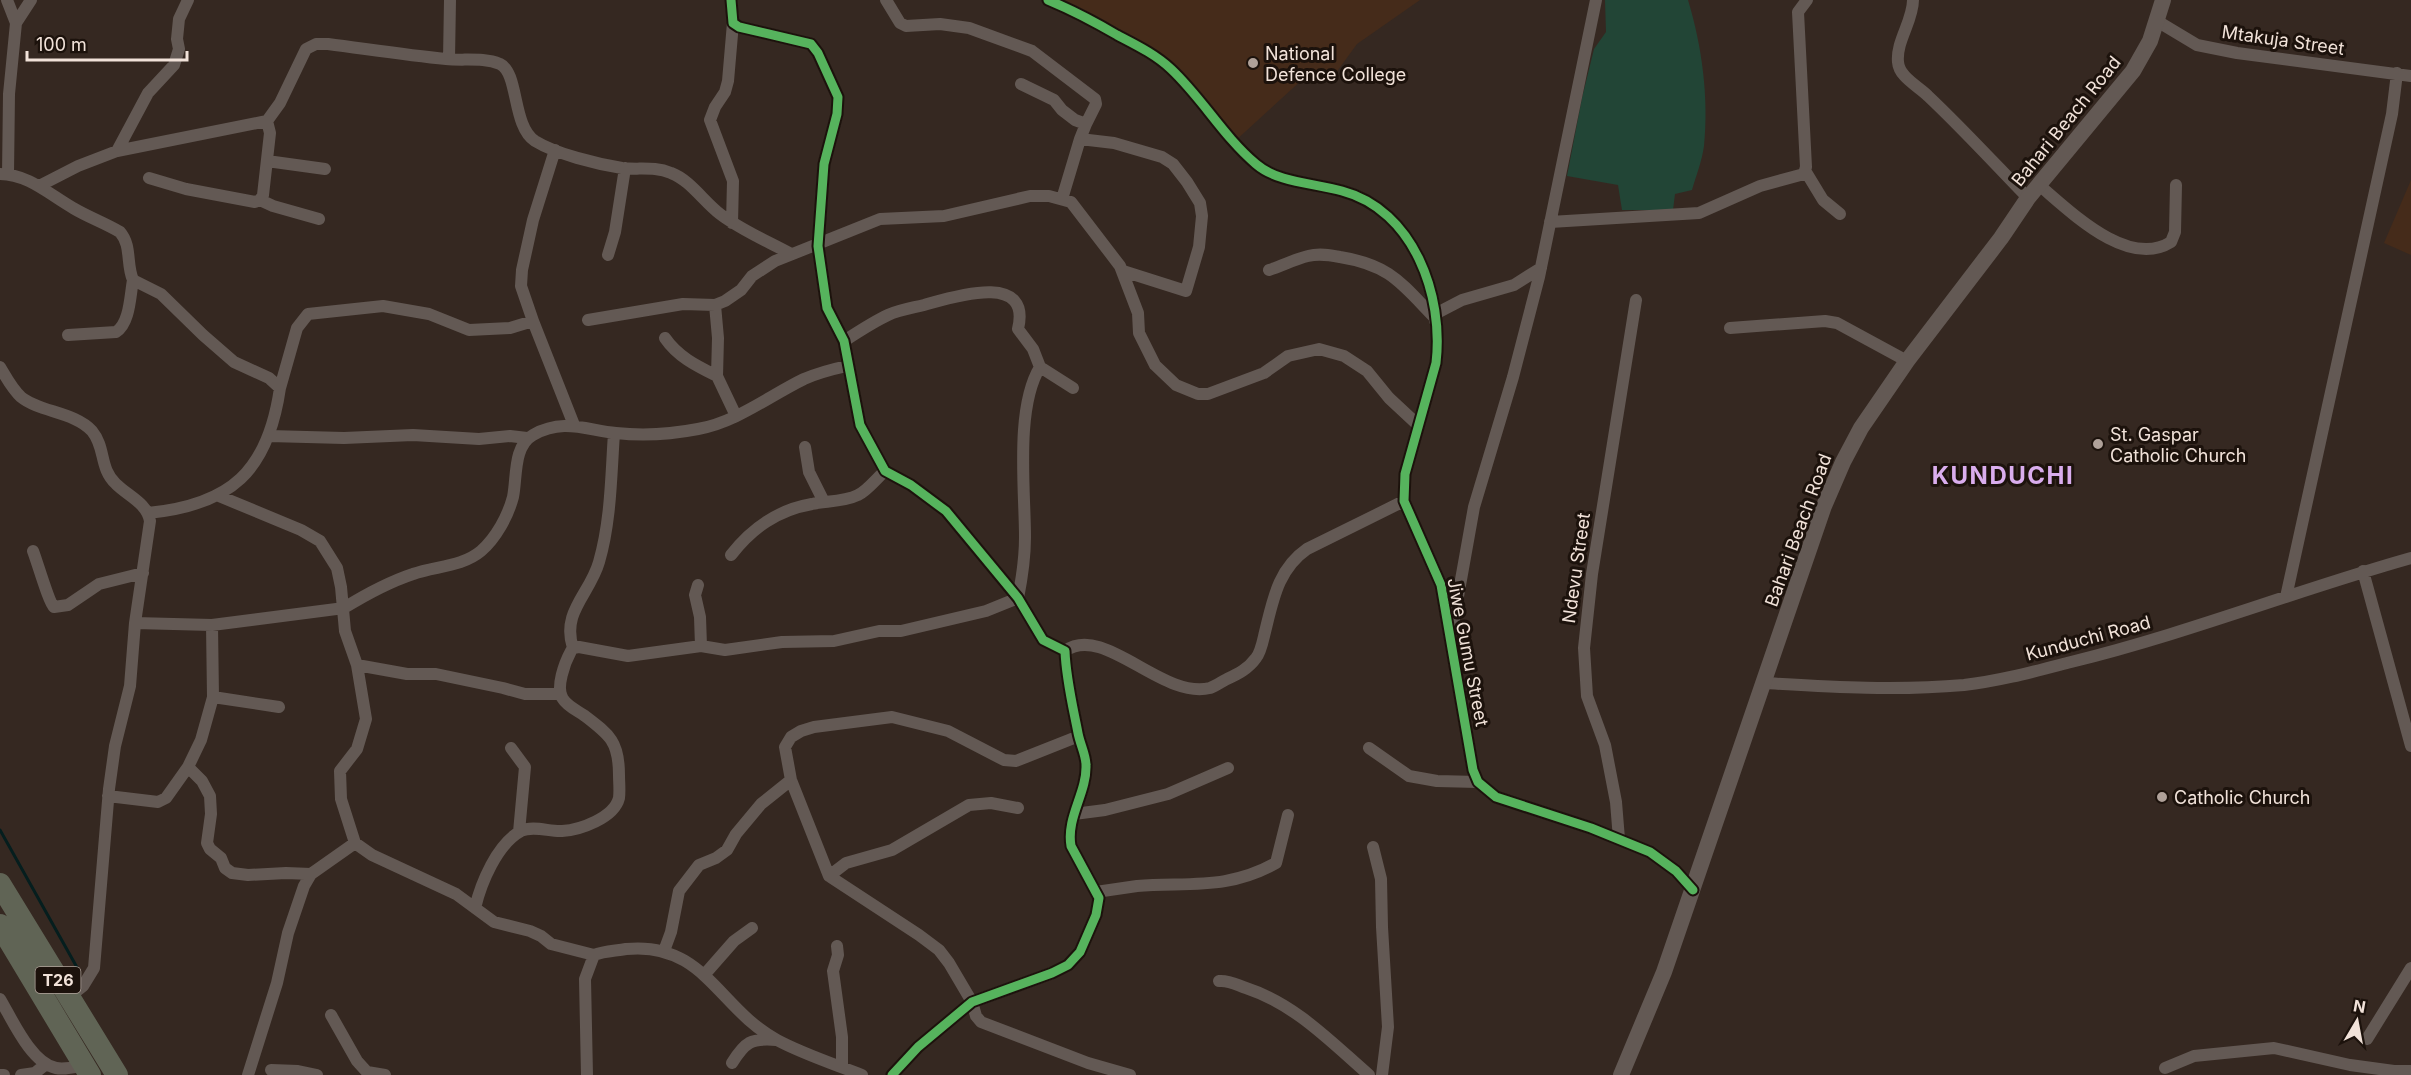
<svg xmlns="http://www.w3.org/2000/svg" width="2411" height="1075" viewBox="0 0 2411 1075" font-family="Inter,sans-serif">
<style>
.built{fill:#452b1a}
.green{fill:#224536}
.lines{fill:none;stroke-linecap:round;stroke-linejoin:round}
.stream{stroke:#051e1e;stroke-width:3}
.street{stroke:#635954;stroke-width:12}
.secondary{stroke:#635954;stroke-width:16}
.highway{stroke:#606455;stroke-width:22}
.cycleway-casing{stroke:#1c120c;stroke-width:13}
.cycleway{stroke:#56b35d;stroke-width:9}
.poi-dot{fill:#afa199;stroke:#1c120c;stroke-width:2}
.labels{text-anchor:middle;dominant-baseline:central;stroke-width:6;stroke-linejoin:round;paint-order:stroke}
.shield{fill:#1c120c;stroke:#b1a49c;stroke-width:1.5}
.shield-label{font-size:16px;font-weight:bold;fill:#f1e2d9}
.street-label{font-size:18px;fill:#f1e2d9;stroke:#1c120c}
.poi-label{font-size:18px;fill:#f1e2d9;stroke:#1c120c;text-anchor:start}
.district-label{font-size:24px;font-weight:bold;letter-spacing:1.5px;fill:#d9aded;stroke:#1c120c}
</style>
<rect width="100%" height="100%" fill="#352821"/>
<path class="built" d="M1062 0H1420L1357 44 1330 81 1304 78 1234 142 1149 48Z
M2411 180V255L2384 243Z"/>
<path class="green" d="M1605 0H1688C1702 46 1709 98 1704 146 1702 161 1696 176 1692 190L1675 194 1673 210H1622L1618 185 1567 176 1582 98 1594 49 1606 32Z"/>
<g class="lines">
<path class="stream" d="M0 830 79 971"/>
<path class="street" d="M7 0 16 23 9 94 8 174
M731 0 733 23 739 27 811 44 818 53 838 97 837 114 824 164 818 246 827 308 844 341 860 425 885 471 911 485 946 511 1018 598 1043 640 1065 651C1066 679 1073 707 1078 733 1080 744 1086 755 1086 765 1087 793 1066 817 1071 846L1099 898 1096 915 1080 952 1068 965 1052 973 972 1002 918 1047 892 1075
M886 0 900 23 906 26 940 24 969 28 1032 51 1095 99 1096 104 1086 124
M1048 0C1072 10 1095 22 1117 35 1136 45 1155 54 1171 69 1202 98 1223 136 1256 164 1278 183 1314 183 1342 191 1414 210 1444 296 1436 363L1405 474 1404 501 1441 585 1473 770 1478 782 1496 797 1591 828 1650 852 1676 871 1693 890
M1913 0C1913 21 1896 41 1898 62 1899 77 1918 86 1928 96 1962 128 1995 164 2028 198
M2157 21 2197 45 2237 53 2411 76
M16 23 31 0
M449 59 450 0
M1021 84 1054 100 1062 110 1075 120 1086 124 1080 139 1062 199
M1080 139 1114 143 1162 157 1173 164 1187 182 1200 203 1202 216 1199 247 1186 291 1123 271
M117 151 148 93 174 65 179 49 177 39 179 19 188 0
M267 161 325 169
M1806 172 1823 200 1840 214
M0 174C28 174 50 195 73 208 88 217 105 223 120 232 132 246 126 264 133 280L161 294 203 335 234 362 269 378 280 388C268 471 231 505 148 513
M149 178 186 189 255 202 260 200 263 195 270 133 267 121
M2039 185C2071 212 2128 269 2171 242L2175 232 2176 185
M39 186 78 166 117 151 267 121 280 103 306 49 316 44H328C367 49 406 55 446 59 463 61 483 57 500 64 519 73 512 126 535 141 556 154 597 164 622 168 639 170 654 166 671 173 690 180 704 202 720 214 741 230 767 241 791 254
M260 200 273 206 319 219
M1550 222 1699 213 1760 186 1804 174 1806 167 1798 12 1807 0
M732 223 733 181 710 120 715 107 725 92 728 81 733 23
M608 255 615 232 625 168
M1269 270C1282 266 1295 259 1308 256 1319 253 1330 255 1340 257 1390 265 1401 283 1434 317
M588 320 683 304 715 305
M533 321 521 286 522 270 533 220 555 150
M1435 321 1437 313 1462 300 1514 285 1541 268
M1730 328 1825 321 1837 323 1907 361
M68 335 116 332C130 323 130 296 133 280
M665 338C678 357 697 366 717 376
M844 341C858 332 873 322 888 315 899 310 912 308 924 305 953 297 1032 271 1018 329L1033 349 1040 367 1073 388
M0 367C6 377 12 389 21 397 39 412 75 412 92 431 106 448 99 468 116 484 128 496 147 503 150 521L135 623 130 686 115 746 109 789 94 968 83 986 69 997
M280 388 297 328 308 314 383 306 429 314 469 330 510 328 533 321 574 425
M736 416 717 376 718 338 715 305 725 301 741 290 752 276 775 261 880 219 944 216 1030 196H1049L1071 202 1120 266 1138 313 1139 333 1155 365 1176 385 1198 394H1208L1264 373 1288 356 1319 349 1344 356 1367 371 1389 398 1418 425
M269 436 344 438 413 435 479 439 510 436 527 438
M805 447 809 472 824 502
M219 496 301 530 320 541 337 568 341 587 345 631 357 665 366 719 357 749 340 771 341 799 355 843
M33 551C37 561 49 603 54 607L68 605 99 584 143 573
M731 555C752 528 777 510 812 504 826 501 844 502 858 495 867 491 877 478 885 471
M2363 571 2411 746
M2286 597 2392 114 2397 73
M135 623 212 625 344 608C365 595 389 582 413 574 435 566 462 567 481 551 496 538 508 516 513 497 517 478 513 446 533 435 563 418 586 430 616 433 643 436 672 434 698 429 737 422 769 396 804 379 818 373 833 369 847 366
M1452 630 1474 507 1513 377 1539 277 1596 0
M701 646 725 650 782 642 834 641 879 631H901L986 611 1018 598C1022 578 1025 558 1025 537 1025 490 1015 408 1040 367
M573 648C561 612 590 594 599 562 611 521 611 476 614 433
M1065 651C1104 623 1162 700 1210 688 1216 686 1221 682 1227 679 1238 674 1248 669 1256 658 1261 652 1263 640 1265 632 1273 600 1278 569 1307 549L1404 501
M357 665 407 674H436L503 688 525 694H561
M1764 683C1832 687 1895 691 1964 685 2000 681 2036 671 2071 662 2186 634 2297 590 2411 558
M213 697 279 707
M1079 736 1016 761 1004 760 948 731 892 717 814 727 801 731 791 737 785 747 791 780 829 876 919 935 939 950 949 963 972 1002 976 1016 981 1022 1088 1063 1130 1075
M511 748 525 767 519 832
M1369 748 1409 776 1437 781 1478 782
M188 767 202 781 210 796 211 814 207 843 210 849 221 858 225 868 232 873 248 875 286 873 311 874
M108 796 158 802 166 798 188 767 201 740 213 697 212 625
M1074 814 1105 810 1168 794 1228 768
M1619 839 1616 802 1605 745 1587 696 1584 648 1592 574 1636 300
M1373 847 1381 879 1382 927 1388 1027 1382 1075
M829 876 846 863 892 850 969 805 991 803 1018 808
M1096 892C1109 890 1123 888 1137 886 1189 882 1228 890 1276 863L1288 815
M475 908C481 883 497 844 521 831 533 825 550 832 562 831 580 830 614 818 619 798 620 791 619 782 619 775 619 742 610 735 585 716 578 711 567 706 563 699 555 688 565 662 571 651L573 648 579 647 628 656 701 646 700 617 695 595 698 585
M837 946 838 955 833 971 842 1037V1067
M664 951 671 932 679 891 699 865 716 858 727 850 736 834 761 804 791 780
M705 974 734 941 752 928
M1219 981C1229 980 1237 985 1246 988 1295 1004 1331 1042 1369 1075
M0 999C12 1019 31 1063 56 1068 65 1070 75 1067 84 1065
M331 1015 357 1061 367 1072 385 1075
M2367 1039 2411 968
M732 1063C745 1042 751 1038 776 1040
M2165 1068 2194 1056 2274 1048 2350 1065 2394 1071H2411
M271 1070 298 1071 317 1075
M0 1075H4
M21 1075 35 1073 46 1064
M248 1075 277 983 288 933 304 886 311 874 355 843 372 855 456 894 494 922 530 931 541 936 551 944 594 955
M587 1075 585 979 594 955C604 951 615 951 626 949 704 941 719 1009 777 1040 803 1054 834 1064 862 1075"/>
<path class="secondary" d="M1621 1075 1664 972 1824 506 1843 462 1861 428 1907 361 2001 238 2028 198 2133 71 2150 41 2163 0"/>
<path class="highway" d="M0 884 117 1075
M0 925 90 1075"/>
<g class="cycleway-casing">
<path id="cycleway" d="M731 0 733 23 739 27 811 44 818 53 838 97 837 114 824 164 818 246 827 308 844 341 860 425 885 471 911 485 946 511 1018 598 1043 640 1065 651C1066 679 1073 707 1078 733 1080 744 1086 755 1086 765 1087 793 1066 817 1071 846L1099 898 1096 915 1080 952 1068 965 1052 973 972 1002 918 1047 892 1075
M1048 0C1072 10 1095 22 1117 35 1136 45 1155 54 1171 69 1202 98 1223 136 1256 164 1278 183 1314 183 1342 191 1414 210 1444 296 1436 363L1405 474 1404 501 1441 585 1473 770 1478 782 1496 797 1591 828 1650 852 1676 871 1693 890"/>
</g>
<use href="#cycleway" class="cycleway"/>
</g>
<g class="poi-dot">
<circle cx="1253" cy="63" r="6"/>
<circle cx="2098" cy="444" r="6"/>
<circle cx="2162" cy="797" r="6"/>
</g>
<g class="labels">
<rect class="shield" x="35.5" y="967" width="45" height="26" rx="4.5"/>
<g class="shield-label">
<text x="58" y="980">T26</text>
</g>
<g class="street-label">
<text transform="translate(2283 40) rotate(8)">Mtakuja Street</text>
<text transform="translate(2066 121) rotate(-51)">Bahari Beach Road</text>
<text transform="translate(1798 530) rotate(-70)">Bahari Beach Road</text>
<text transform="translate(1576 568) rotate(-82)">Ndevu Street</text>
<text transform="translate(2088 638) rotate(-15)">Kunduchi Road</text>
<text transform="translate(1468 652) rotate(79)">Jiwe Gumu Street</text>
</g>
<g class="poi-label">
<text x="1265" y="53">National<tspan x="1265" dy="21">Defence College</tspan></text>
<text x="2110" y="434">St. Gaspar<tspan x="2110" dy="21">Catholic Church</tspan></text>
<text x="2174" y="797">Catholic Church</text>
</g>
<g class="district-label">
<text x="2003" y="475">KUNDUCHI</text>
</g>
</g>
<g transform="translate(2357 1021) rotate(10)" stroke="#1c120c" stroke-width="4.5" paint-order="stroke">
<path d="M0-4.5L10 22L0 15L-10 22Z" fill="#f1e2d9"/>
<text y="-9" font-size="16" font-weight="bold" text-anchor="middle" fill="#f1e2d9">N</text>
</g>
<path d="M27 51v9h160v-9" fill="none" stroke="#f1e2d9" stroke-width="3"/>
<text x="36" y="51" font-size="18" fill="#f1e2d9" stroke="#1c120c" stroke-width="4.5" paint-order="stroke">100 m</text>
</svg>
